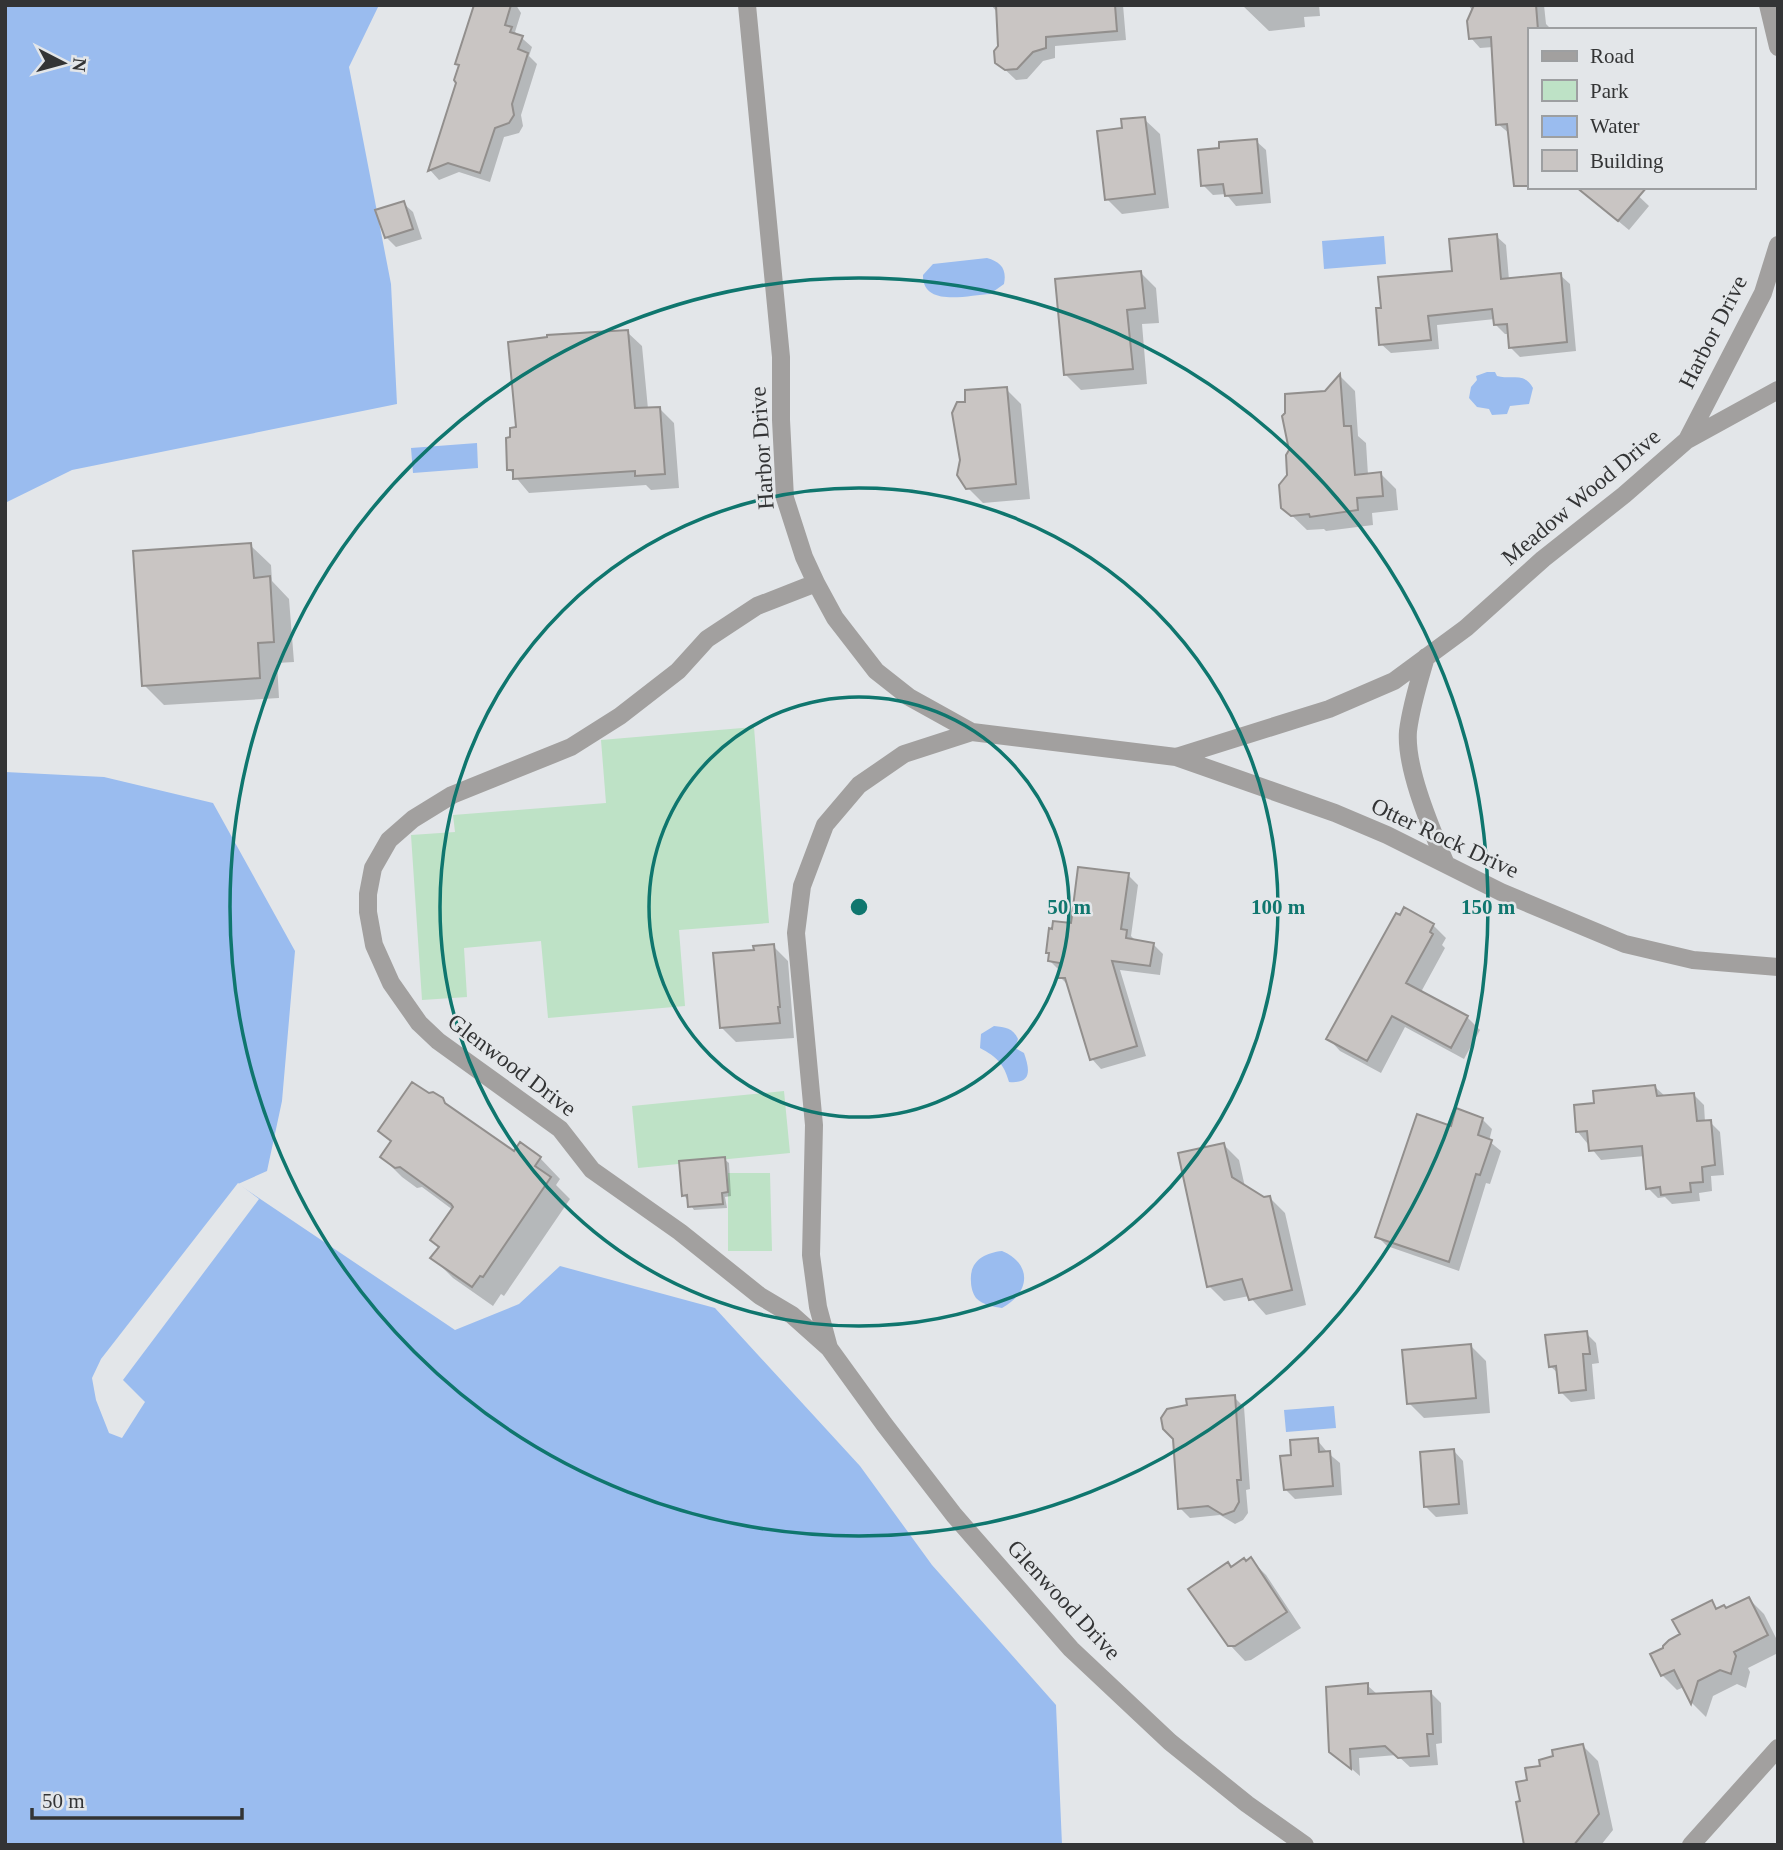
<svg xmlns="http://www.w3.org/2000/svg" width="1783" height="1850" viewBox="0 0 1783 1850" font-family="Georgia,serif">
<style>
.green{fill:#bee2c6}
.water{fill:#9abcef}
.pier{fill:#e3e6e9}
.shadow{fill:#0003}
.building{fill:#c9c5c3;stroke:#928f8d;stroke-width:2}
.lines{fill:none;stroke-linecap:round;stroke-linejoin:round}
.minor{stroke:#a2a09f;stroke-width:18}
.ring{fill:none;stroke:#0f766e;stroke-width:3.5}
.labels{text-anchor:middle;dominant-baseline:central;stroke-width:5;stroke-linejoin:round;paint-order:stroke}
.street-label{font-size:23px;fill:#333435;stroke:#e3e6e9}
.centre{fill:#0f766e;stroke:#e3e6e9;stroke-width:3.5}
.ring-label{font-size:21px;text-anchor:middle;font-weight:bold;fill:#0f766e;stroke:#e3e6e9;stroke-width:5;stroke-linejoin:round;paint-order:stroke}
</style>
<rect width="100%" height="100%" fill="#e3e6e9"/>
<path class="green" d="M754 727 769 923 679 930 685 1006 548 1018 541 941 464 948 467 997 422 1000 411 835 455 832 453 815 606 803 601 740Z
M784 1091 790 1153 638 1168 632 1106Z
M728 1173H770L772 1251H728Z"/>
<path class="water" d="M5 5H379L349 67 391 284 397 404 72 470 5 503Z
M1384 236 1386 264 1324 269 1322 241Z
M987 258C1001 262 1007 269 1004 284L990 294C969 295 922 308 923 275L933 264Z
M1487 372H1495L1497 376C1512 380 1525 372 1533 388L1529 404 1510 406 1507 414 1492 415 1489 409 1477 407 1469 398 1471 387 1477 380 1476 376Z
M477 443 478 468 413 473 411 448Z
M5 772 104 777 213 803 295 951 282 1101 267 1171 238 1184 455 1330 519 1304 560 1266 715 1308 860 1466 932 1565 1056 1705 1062 1845H5Z
M994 1026C1005 1027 1013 1028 1018 1039L1015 1048 1024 1053C1030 1070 1032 1084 1009 1082 1004 1064 997 1057 980 1048L981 1034Z
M1002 1251C1033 1264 1030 1293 1002 1308 994 1307 983 1305 976 1298 973 1294 971 1287 971 1282 969 1262 983 1253 1002 1251Z
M1334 1406 1336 1428 1286 1432 1284 1410Z"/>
<path class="pier" d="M238 1183 259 1199 123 1380 145 1402 122 1438 109 1433 96 1400 92 1378 101 1359Z"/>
<path class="shadow" d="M476 5H516L521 13 515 32 532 47 529 56 537 64 521 115 523 126 519 133 504 137 490 182 459 172 439 180 430 170 458 83 460 67 457 63Z
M991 5H1123L1126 40 1055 46V58L1043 61 1027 79 1016 80 997 62 1000 46 998 13Z
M1242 5H1319L1320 16 1304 17 1305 27 1269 31Z
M1468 5H1544L1546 24 1552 30H1529V174L1510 134 1498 124 1493 47 1480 48 1471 38 1473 11Z
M1144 119 1160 134 1169 208 1122 214 1107 199 1124 130Z
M1256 141 1266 150 1271 203 1236 206 1226 194 1213 195 1203 185 1221 149Z
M1577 187H1629L1649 206 1629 230Z
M403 203 413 212 422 239 396 247 386 237Z
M1496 236 1506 245 1509 280 1560 275 1570 284 1576 351 1520 357 1511 348 1509 334H1505L1496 325 1495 319 1437 325 1439 349 1391 353 1381 344 1454 272Z
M1141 273 1156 288 1159 323 1142 324 1147 384 1081 390 1066 375Z
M627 332 642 346 648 409H660L674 423 679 488 651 490 646 485 529 493 509 469 512 439 518 429Z
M1340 376 1355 391 1358 436 1366 443 1368 475 1381 474 1396 489 1398 510 1372 513 1373 525 1326 531 1324 529 1307 530 1283 507 1289 476 1325 392Z
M1006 389 1021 404 1030 499 983 503 967 487 961 461 967 403Z
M250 545 271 565 272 581 289 599 294 662 277 663 279 698 164 705 144 685Z
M1128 875 1138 885 1131 936 1136 941 1153 944 1163 954 1160 975 1120 970 1146 1056 1101 1069 1092 1059 1069 986 1060 977V971L1050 961V955L1048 953 1072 925Z
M1433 925 1446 938 1442 945 1445 948 1421 992 1467 1017 1480 1030 1464 1059 1405 1027 1381 1073 1340 1051 1328 1038Z
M773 946 788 961 794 1038 736 1042 721 1027 755 952Z
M1655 1087 1666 1097 1694 1095 1704 1105 1705 1122H1710L1720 1132 1724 1175 1711 1176 1712 1191 1699 1193 1700 1201 1672 1204 1665 1197 1658 1198 1648 1188 1645 1156 1601 1160 1578 1132 1596 1105Z
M428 1095 442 1100 455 1112 515 1153 540 1158 560 1179 556 1185 570 1199 504 1296 501 1294 493 1306 453 1278 433 1258 440 1248 432 1240 453 1210 422 1187 417 1188 402 1177 382 1157 392 1143 380 1131Z
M1482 1119 1492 1129 1489 1141 1501 1151 1490 1184 1486 1183 1459 1271 1387 1246 1377 1236 1452 1128Z
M1224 1145 1239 1160 1245 1187 1263 1199 1270 1198 1285 1213 1306 1305 1266 1315 1249 1296 1224 1301 1209 1286Z
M724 1159 729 1163 731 1196 725 1197 727 1208 694 1210 684 1195Z
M1586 1333 1596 1343 1599 1363 1592 1364 1595 1399 1571 1402 1561 1392 1559 1374 1550 1366Z
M1471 1346 1486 1361 1490 1413 1424 1418 1409 1403Z
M1234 1397 1244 1407 1250 1489 1246 1490 1248 1513 1243 1520 1235 1524 1220 1515 1190 1518 1180 1508 1174 1439Z
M1317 1440 1328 1453 1340 1463 1342 1495 1295 1499 1285 1489 1293 1457Z
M1454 1451 1463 1461 1468 1514 1436 1517 1426 1507Z
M1251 1560 1266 1575 1301 1628 1251 1660 1245 1661 1230 1645 1231 1568Z
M1749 1599 1764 1614 1778 1642V1653L1748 1668 1750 1672 1746 1688 1737 1684 1713 1696 1706 1717 1692 1703 1684 1687 1677 1690 1662 1675 1665 1649 1682 1635 1711 1603 1718 1609 1727 1610Z
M1367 1685 1378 1695 1431 1693 1441 1703 1442 1743 1436 1744 1438 1765 1410 1767 1397 1755 1359 1758 1360 1776 1331 1751Z
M1583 1746 1598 1761 1613 1830 1601 1845H1526L1522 1803 1529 1781 1542 1767Z"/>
<path class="building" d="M474 5H511L505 25 512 27 510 32 523 36 518 49 528 53 512 104 514 115 509 123 495 128 480 173 448 163 428 171 456 83 454 80 459 65 455 64Z
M996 5H1115L1117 31 1046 37V48L1033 52 1017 69 1005 70 995 63 994 51 998 46Z
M1474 5H1536L1538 30H1529V186H1514L1507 124 1496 125 1491 37 1469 39 1467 21Z
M1145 117 1155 194 1105 200 1097 131 1122 128 1121 119Z
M1257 139 1262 193 1225 196 1223 184 1201 186 1198 150 1219 148V142Z
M1576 187H1647L1618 221Z
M404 201 413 229 385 238 375 210Z
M1497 234 1501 279 1561 273 1567 342 1509 348 1507 324 1494 325 1492 309 1428 316 1431 340 1379 345 1376 308H1381L1378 277 1452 271 1449 239Z
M1141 271 1145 308 1127 310 1133 369 1064 375 1055 279Z
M628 330 635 408 660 407 665 474 635 476V471L513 479V470H507L506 438 510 437V428L516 427 508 342 547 337V335Z
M1340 374 1344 426H1351L1355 475 1381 472 1383 496 1357 498 1358 510 1310 517 1309 514 1291 516 1281 508 1279 485 1287 475 1286 455 1289 450 1282 416 1285 413V394L1325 391Z
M1007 387 1016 484 966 489 957 475 960 460 952 413 957 402H965V390Z
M251 543 254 578 270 576 274 642 258 643 260 678 142 686 133 551Z
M1078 867 1129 873 1121 929 1127 930 1126 938 1154 943 1150 966 1112 961 1137 1046 1090 1060 1065 978H1058L1060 963 1048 961 1049 953H1046L1049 928 1052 929 1053 921 1071 923Z
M1404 907 1434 924 1430 932 1433 934 1406 983 1468 1016 1451 1048 1392 1016 1367 1061 1326 1039 1396 913 1400 915Z
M774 944 780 1007H778L780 1023 720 1028 713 953 754 950 753 946Z
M412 1082 429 1093 433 1092 443 1098 445 1103 514 1151 520 1142 541 1157 535 1166 551 1177 483 1277 480 1276 472 1287 430 1258 439 1247 430 1240 453 1207 451 1204 400 1167 395 1168 380 1157 391 1141 378 1131Z
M1655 1085 1657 1096 1694 1093 1697 1121 1711 1120 1715 1165 1702 1167 1703 1182 1690 1183 1691 1192 1661 1195 1660 1187 1646 1189 1642 1146 1589 1151 1587 1131 1576 1132 1574 1105 1594 1103 1593 1091Z
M1456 1108 1483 1118 1478 1135 1492 1140 1480 1175 1476 1174 1449 1262 1375 1237 1417 1114 1451 1126Z
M1224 1143 1232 1177 1264 1197 1270 1196 1292 1290 1249 1300 1242 1279 1207 1287 1178 1153Z
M725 1157 728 1192 722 1193 723 1204 688 1207 687 1195 682 1196 679 1161Z
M1587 1331 1590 1354H1583L1586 1390 1559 1393 1556 1366 1549 1367 1545 1335Z
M1471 1344 1476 1398 1407 1404 1402 1350Z
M1235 1395 1241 1480H1237L1239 1502 1234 1511 1223 1515 1208 1506 1178 1509 1173 1439 1163 1429 1161 1418 1167 1409 1187 1405 1186 1399Z
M1318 1438 1319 1452 1330 1451 1333 1486 1284 1490 1280 1456 1291 1455 1290 1440Z
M1454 1449 1459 1504 1424 1507 1420 1452Z
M1251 1557 1287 1612 1235 1646H1228L1188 1589 1228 1562 1231 1567 1244 1558 1246 1561Z
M1749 1597 1768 1635 1734 1652 1736 1656 1731 1674 1720 1670 1698 1681 1691 1704 1674 1670 1661 1676 1650 1654 1663 1648V1646L1669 1640 1680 1634 1672 1620 1712 1600 1716 1609 1724 1605 1726 1608Z
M1368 1683V1694L1431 1691 1433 1734H1427L1429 1756 1398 1758 1385 1746 1350 1749 1351 1769 1329 1752 1326 1687Z
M1583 1744 1599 1814 1574 1845H1524L1516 1802 1520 1801 1516 1782 1527 1780 1525 1768 1540 1766 1539 1760 1553 1756 1552 1750Z"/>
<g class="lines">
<path class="minor" d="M747 5 781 357V420L785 498 804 557 816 583 835 618 876 671 909 697 972 732 1176 757 1335 813 1387 835 1501 892 1625 944 1693 960 1778 967
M1768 5 1778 47
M1687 440 1763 293 1778 245
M816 583 757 606 707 639 678 671 620 716 571 747 452 795 413 819 389 840 373 868 368 894V912L374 945 391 983 419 1023 438 1041 560 1129 592 1170 680 1232 760 1296 792 1315 829 1348 884 1424 954 1515 1071 1649 1170 1742 1247 1804 1305 1845
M1426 657C1419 681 1411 706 1408 731 1405 768 1431 828 1445 862
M1176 757 1329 709 1394 681 1466 628 1543 559 1624 495 1687 440 1778 390
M829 1348 818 1307 811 1255 814 1125 796 933 802 886 825 825 859 785 904 754 972 732
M1691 1845 1778 1748"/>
</g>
<g class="ring">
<circle cx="859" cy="907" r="210"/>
<circle cx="859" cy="907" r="419"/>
<circle cx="859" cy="907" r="629"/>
</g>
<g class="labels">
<g class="street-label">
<text transform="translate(1713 332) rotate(-63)">Harbor Drive</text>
<text transform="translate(762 448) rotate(-94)">Harbor Drive</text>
<text transform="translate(1581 497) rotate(-40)">Meadow Wood Drive</text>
<text transform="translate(1445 838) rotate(25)">Otter Rock Drive</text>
<text transform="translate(512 1065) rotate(37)">Glenwood Drive</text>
<text transform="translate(1064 1600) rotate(47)">Glenwood Drive</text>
</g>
</g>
<circle cx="859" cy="907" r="10" class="centre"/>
<g class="ring-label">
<text x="1069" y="914">50 m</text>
<text x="1278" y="914">100 m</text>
<text x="1488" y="914">150 m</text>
</g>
<rect width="1783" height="1850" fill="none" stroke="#333435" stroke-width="14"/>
<rect x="1528" y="28" width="228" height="161" fill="#e3e6e9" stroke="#9d9fa1" stroke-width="2"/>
<rect x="1542" y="51" width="35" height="10" fill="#a2a09f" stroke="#9d9fa1" stroke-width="2"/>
<text x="1590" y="63" font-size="21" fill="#333435">Road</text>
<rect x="1542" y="80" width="35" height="21" fill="#bee2c6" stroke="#9d9fa1" stroke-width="2"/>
<text x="1590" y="98" font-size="21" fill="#333435">Park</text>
<rect x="1542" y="116" width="35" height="21" fill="#9abcef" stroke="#9d9fa1" stroke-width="2"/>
<text x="1590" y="133" font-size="21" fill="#333435">Water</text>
<rect x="1542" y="150" width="35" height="21" fill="#c9c5c3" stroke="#9d9fa1" stroke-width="2"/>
<text x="1590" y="168" font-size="21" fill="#333435">Building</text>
<g transform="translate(63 63) rotate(96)" stroke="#e3e6e9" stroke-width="5" paint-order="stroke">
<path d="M0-5L12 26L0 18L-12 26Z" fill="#333435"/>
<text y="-10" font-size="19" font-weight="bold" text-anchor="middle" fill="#333435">N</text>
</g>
<path d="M32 1808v10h210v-10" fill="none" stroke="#333435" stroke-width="3.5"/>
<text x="42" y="1808" font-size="21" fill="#333435" stroke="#e3e6e9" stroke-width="5" paint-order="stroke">50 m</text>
</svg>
